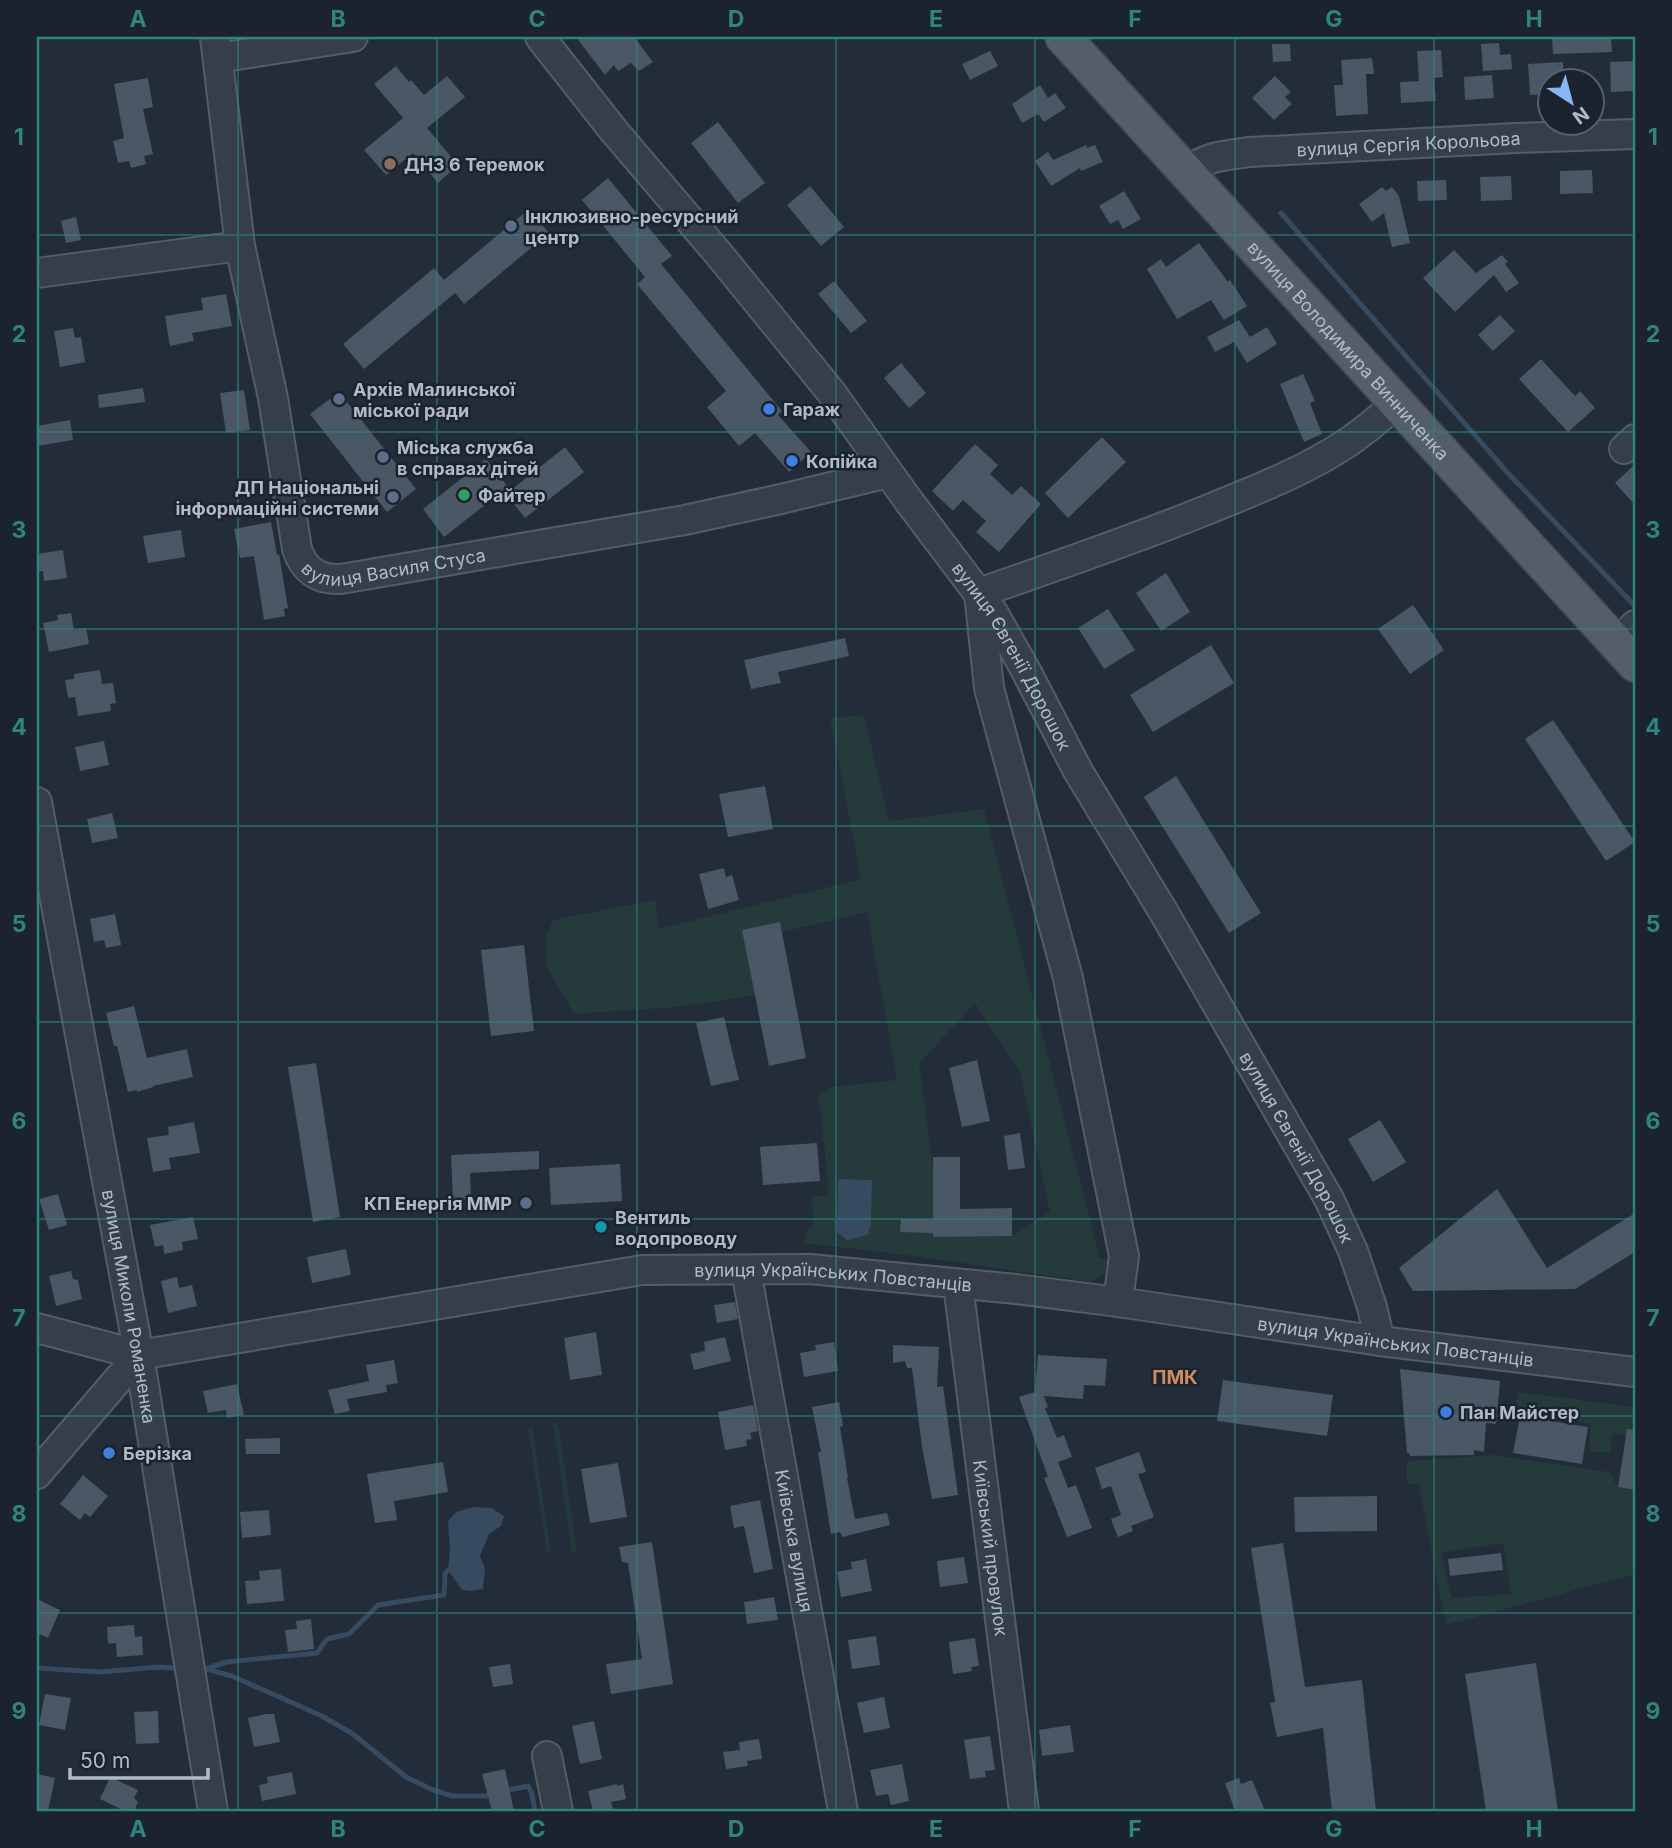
<svg xmlns="http://www.w3.org/2000/svg" width="1672" height="1848" viewBox="0 0 1672 1848" font-family="Inter,sans-serif">
<style>
.green{fill:#253a3b;fill-rule:evenodd}
.water{fill:#364a60}
.lines{fill:none;stroke-linecap:round;stroke-linejoin:round}
.stream{stroke:#364a60;stroke-width:5}
.building{fill:#4a5765}
.minor-casing{stroke:#545d67;stroke-width:32}
.major-casing{stroke:#3f4852;stroke-width:38}
.minor{stroke:#363f49;stroke-width:28}
.major{stroke:#545e69;stroke-width:35}
.grid{fill:none;stroke:#2f847f;stroke-width:2;stroke-opacity:0.55}
.education-dot{fill:#8d6e63;stroke:#1b242e;stroke-width:2.5}
.service-dot{fill:#5c6f8a;stroke:#1b242e;stroke-width:2.5}
.shop-dot{fill:#3f7fe0;stroke:#1b242e;stroke-width:2.5}
.leisure-dot{fill:#2e9e5b;stroke:#1b242e;stroke-width:2.5}
.culture-dot{fill:#0f9aa8;stroke:#1b242e;stroke-width:2.5}
.labels{text-anchor:middle;dominant-baseline:central;stroke-width:5;stroke-linejoin:round;paint-order:stroke}
.street-label{font-size:18px;fill:#b1bac5;stroke:#1b242e}
.poi-label{font-size:18px;font-weight:bold;fill:#b1bac5;stroke:#1b242e;text-anchor:start}
.neighbourhood-label{font-size:19px;font-weight:bold;fill:#d08c61;stroke:#1b242e}
.neatline{fill:none;stroke:#2f847f;stroke-width:2.5}
.grid-label{font-size:23px;text-anchor:middle;font-weight:bold;fill:#2f847f}
</style>
<rect width="100%" height="100%" fill="#222d39"/>
<path class="green" d="M864 715 889 821 984 809 1100 1258 1111 1259 1104 1273 1092 1282 906 1255 804 1243 807 1229 813 1227 812 1196 829 1195 821 1112 818 1096 831 1087 897 1080 867 912 782 932 779 922 743 930 755 995 677 1007 574 1014 546 966V937L553 920 655 900 659 929 861 879 830 718ZM975 1003 1020 1072 1050 1212 1012 1236 933 1237 932 1157 919 1064Z
M1518 1392 1635 1407V1436L1612 1433 1611 1453 1589 1451 1591 1424 1515 1412Z
M553 1423H558L577 1551 572 1552Z
M532 1426 551 1551 547 1552 528 1428Z
M1492 1455 1609 1472 1618 1487 1635 1491V1574L1446 1625 1419 1485 1407 1484V1461ZM1503 1543 1511 1594 1452 1598 1441 1553Z"/>
<path class="water" d="M838 1179 872 1180 871 1223 868 1235 847 1240 837 1232Z
M473 1507 491 1508 504 1516 501 1526 489 1534 480 1556 485 1568 483 1589 471 1591 462 1590 448 1570 450 1549 448 1521 456 1512Z"/>
<g class="lines">
<path class="stream" d="M1281 213 1507 472 1635 606
M37 1668 100 1672 158 1667 173 1668
M208 1668 227 1662 317 1653 327 1639 349 1634 378 1605 444 1595 445 1574 448 1570
M206 1669 232 1676 322 1716 353 1734 406 1777 433 1790 452 1796H487L494 1794
M504 1791 528 1786 532 1794 535 1811"/>
</g>
<path class="building" d="M576 37H634L653 62 639 71 631 63 618 71 614 65 605 75Z
M1552 37H1611L1612 52 1553 54Z
M1499 43 1500 55 1511 54 1512 69 1483 71 1481 44Z
M1272 44H1290L1291 61 1273 62Z
M1441 50 1443 77 1434 78 1436 101 1401 103 1400 82 1419 81 1417 51Z
M990 51 998 66 970 80 962 64Z
M1372 58 1374 74H1366L1368 114 1336 116 1334 85H1343L1341 60Z
M1633 61 1634 91 1611 92 1610 62Z
M1563 62 1564 80H1550V94L1530 95 1528 64Z
M396 66 409 82 411 80 424 95 447 76 465 97 427 128 458 165 438 183 413 153 386 175 364 150 403 118 374 84Z
M1492 75 1494 98 1465 100 1464 77Z
M1275 76 1291 92 1285 97 1292 104 1274 120 1252 98Z
M148 78 153 107 143 109 153 154 144 156 146 164 131 168 129 161 118 163 113 141 124 138 114 84Z
M1040 85 1048 98 1055 93 1066 108 1044 122 1038 114 1022 123 1012 104Z
M718 122 765 183 738 203 691 143Z
M1086 145 1087 148 1095 145 1103 162 1081 171 1080 168 1051 186 1035 161 1048 152 1053 160Z
M1592 170 1593 193 1560 194V171Z
M1511 176 1512 200 1481 201 1480 177Z
M608 178 672 256 661 264 782 411 778 415 811 452 789 472 755 433 739 446 707 407 726 391 637 284 645 277 582 200Z
M1446 180 1447 200 1418 201 1417 181Z
M810 186 844 227 821 246 787 205Z
M1382 187 1386 191 1392 187 1399 196 1410 243 1392 247 1384 213 1372 222 1359 204Z
M1124 191 1141 219 1123 229 1118 220 1110 224 1099 206Z
M529 209 549 233 464 304 455 293 364 369 343 344 434 268 444 280Z
M76 217 81 240 66 243 61 221Z
M1199 243 1228 282 1230 280 1247 306 1224 320 1211 300 1177 319 1147 269 1161 259 1166 267Z
M1454 250 1476 273 1502 255 1508 262 1505 264 1519 283 1506 292 1494 275 1455 312 1423 278Z
M834 281 867 321 851 333 818 294Z
M226 294 232 326 192 333 194 341 170 346 165 316 203 310 201 298Z
M1500 315 1515 331 1493 351 1478 335Z
M1239 320 1250 337 1267 327 1277 344 1247 363 1234 342 1215 352 1207 337Z
M73 328 75 338 81 337 85 362 60 367 54 331Z
M1541 359 1575 396 1580 391 1595 408 1568 432 1519 379Z
M901 363 926 393 909 408 884 378Z
M1303 374 1315 401 1310 403 1322 434 1304 442 1280 384Z
M143 388 145 402 99 408 98 395Z
M244 390 250 430 226 433 220 393Z
M339 392 416 489 387 512 310 414Z
M70 420 73 440 37 446V426Z
M1102 437 1126 462 1068 518 1045 493Z
M975 444 998 465 990 474 1012 495 1021 486 1041 504 999 552 976 532 986 521 963 500 953 511 932 491Z
M565 447 584 472 525 518 506 494Z
M486 459 508 487 444 537 423 509Z
M1635 464V505L1615 483Z
M271 522 277 555 279 554 288 608 284 609 285 616 264 620 254 556 240 558 234 529Z
M181 530 185 557 148 563 143 536Z
M63 550 67 578 44 581 43 571 37 572V554Z
M1166 573 1190 612 1161 631 1136 593Z
M1413 605 1444 650 1410 674 1378 629Z
M1108 609 1135 650 1104 669 1078 628Z
M71 613 74 630 86 628 89 644 49 652 43 623 58 620 57 615Z
M845 638 849 656 778 672 781 683 751 689 744 660Z
M1211 645 1234 683 1153 732 1130 695Z
M100 670 102 684 113 683 116 703 110 704 111 711 78 716 75 697 68 698 65 680 74 679V674Z
M1553 720 1635 842 1606 861 1525 739Z
M104 741 109 765 80 771 75 747Z
M1176 776 1261 913 1229 933 1144 797Z
M765 786 773 829 728 837 719 794Z
M112 813 118 838 92 843 87 819Z
M724 868 726 877 732 875 739 900 708 909 699 874Z
M115 914 121 945 106 948 104 940 94 942 90 919Z
M780 922 806 1058 769 1066 742 930Z
M524 945 534 1031 491 1036 481 950Z
M134 1006 147 1058 187 1049 193 1077 153 1086V1087L137 1092V1090L128 1092 117 1046H114L106 1013Z
M724 1017 739 1080 711 1086 696 1023Z
M977 1060 990 1121 962 1127 949 1068Z
M316 1063 340 1217 313 1222 288 1067Z
M1380 1120 1406 1162 1373 1182 1348 1139Z
M194 1122 200 1153 169 1158 171 1169 153 1172 147 1138 169 1135 168 1127Z
M1020 1133 1025 1168 1008 1170 1004 1136Z
M817 1143 820 1181 763 1185 760 1147Z
M539 1151V1169L470 1173 471 1199 453 1200 451 1155Z
M933 1157H960V1209L1012 1208V1236L933 1237V1233L900 1232 901 1219H933Z
M620 1164 622 1201 551 1205 549 1168Z
M1497 1189 1547 1268 1635 1213V1252L1575 1289 1413 1291 1399 1268Z
M58 1194 67 1225 49 1230 39 1199Z
M193 1217 198 1239 182 1242 183 1250 164 1254 163 1245 155 1247 150 1225Z
M346 1249 351 1275 312 1283 307 1257Z
M71 1271 73 1279 78 1280 82 1299 56 1306 49 1276Z
M177 1277 179 1288 192 1285 197 1306 168 1313 161 1281Z
M735 1302 738 1319 717 1323 714 1305Z
M596 1332 602 1375 570 1380 564 1338Z
M725 1337 731 1361 694 1370 690 1354 705 1351 704 1342Z
M834 1342 838 1371 804 1377 800 1353 816 1350 815 1345Z
M893 1345 939 1347 937 1387 943 1386 958 1495 932 1499 922 1447 912 1368H907L905 1361 893 1363Z
M1038 1355 1107 1359 1105 1386 1084 1385 1083 1399 1044 1396 1048 1407 1045 1408 1057 1438 1064 1435 1072 1457 1058 1462 1068 1488 1076 1485 1092 1528 1067 1537 1044 1478 1048 1477 1019 1397 1035 1392Z
M394 1360 398 1383 386 1385 387 1392 347 1399 350 1411 335 1414 328 1390 369 1381 366 1365Z
M1400 1369 1500 1381 1496 1424 1486 1423 1484 1452 1474 1450V1455L1410 1456V1454L1407 1453Z
M1223 1380 1333 1395 1327 1436 1217 1421Z
M237 1384 244 1415 227 1418 226 1410 208 1413 203 1391Z
M839 1402 843 1426 840 1427 848 1478H847L855 1519 887 1513 890 1525 842 1537 840 1532 831 1534 818 1452H821L812 1407Z
M753 1405 758 1431 750 1433 752 1439 746 1440 747 1446 725 1450 718 1412Z
M1520 1416 1588 1427 1582 1464 1513 1453Z
M1627 1429 1635 1430V1490L1618 1487Z
M280 1438V1454H246L245 1439Z
M1139 1452 1146 1472 1138 1474 1154 1517 1131 1526 1133 1531 1118 1537 1111 1519 1121 1515 1111 1486 1102 1489 1095 1468Z
M443 1462 448 1492 394 1501 397 1520 375 1523 367 1474Z
M618 1463 627 1517 590 1523 581 1469Z
M83 1475 108 1496 90 1517 85 1513 80 1520 60 1504Z
M1377 1496V1531L1295 1532 1294 1497Z
M760 1500 773 1569 754 1573 744 1526 734 1528 730 1506Z
M269 1510 271 1535 242 1538 240 1512Z
M652 1542 673 1684 611 1694 606 1664 642 1659 628 1563 622 1562 619 1547Z
M1283 1543 1305 1687 1362 1680 1376 1811H1332L1323 1728 1277 1737 1270 1703 1275 1702 1251 1548Z
M1501 1553 1503 1570 1450 1576 1448 1559Z
M964 1557 968 1583 940 1587 937 1561Z
M866 1559 872 1591 841 1597 837 1572 852 1569 851 1562Z
M281 1569 284 1601 247 1604 245 1581 260 1580 259 1571Z
M774 1597 778 1620 747 1624 744 1602Z
M37 1599 60 1610 48 1638 37 1633Z
M311 1619 314 1649 288 1652 285 1630 297 1629 296 1621Z
M134 1625 135 1637 142 1636 143 1655 117 1657 116 1643 108 1644 107 1627Z
M876 1636 880 1665 852 1669 848 1640Z
M975 1638 979 1666 971 1667 972 1671 953 1674 949 1642Z
M1536 1663 1558 1811H1486L1465 1674Z
M510 1664 513 1684 493 1687 489 1667Z
M45 1694 71 1698 65 1730 39 1725Z
M884 1697 890 1728 864 1733 857 1703Z
M158 1711 159 1743 136 1744 134 1712Z
M266 1714H274L280 1742 254 1747 248 1718Z
M594 1721 602 1759 580 1764 572 1726Z
M1070 1725 1074 1752 1042 1756 1039 1730Z
M990 1736 995 1770 985 1771 986 1777 970 1779 964 1740Z
M759 1739 762 1759 747 1761 748 1766 726 1769 723 1752 740 1750 739 1742Z
M902 1764 909 1801 891 1805 888 1794 876 1796 870 1770Z
M505 1769 514 1811H492L482 1774Z
M292 1772 296 1794 262 1801 259 1785 268 1783 267 1777Z
M37 1774 55 1778 48 1811H37Z
M110 1777 138 1790 134 1798 138 1802 134 1811H125L100 1799Z
M1239 1778 1241 1784 1252 1780 1265 1811H1235L1225 1783Z
M617 1784V1786L623 1784 626 1799 611 1802 614 1811H593L588 1791Z"/>
<g class="lines">
<g class="minor-casing">
<g id="minor">
<path id="s1" d="M215 37 240 246 273 398 297 549C304 570 318 580 341 579L685 520 781 499 888 473"/>
<path id="s2" d="M540 37 614 131 717 252 831 392 908 500 994 614 1025 669 1078 771 1163 911 1329 1199 1353 1251 1372 1307 1380 1341"/>
<path d="M218 58 353 37"/>
<path id="s3" d="M1187 172C1206 156 1226 155 1250 152L1516 138 1635 134"/>
<path d="M37 273 240 246"/>
<path d="M1624 449 1635 439"/>
<path d="M1617 644 1635 625"/>
<path id="s4" d="M37 802 139 1355 213 1811"/>
<path id="s5" d="M746 1270 843 1811"/>
<path id="s6" d="M958 1284 1024 1811"/>
<path d="M1118 1302 1124 1256 1068 978 989 688 979 593C1056 566 1133 540 1209 509 1256 490 1305 471 1347 443 1365 431 1381 417 1397 403"/>
<path id="s7" d="M37 1328 139 1355 642 1270 810 1269 1016 1289 1118 1302 1380 1341 1635 1372"/>
<path d="M37 1474 139 1355"/>
<path d="M547 1756 558 1811"/>
</g>
</g>
<g class="major-casing">
<g id="major">
<path id="s8" d="M1063 37 1635 664"/>
</g>
</g>
<use href="#minor" class="minor"/>
<use href="#major" class="major"/>
</g>
<path class="grid" d="M238 37V1811M437 37V1811M637 37V1811M836 37V1811M1035 37V1811M1235 37V1811M1434 37V1811M37 235H1635M37 432H1635M37 629H1635M37 826H1635M37 1022H1635M37 1219H1635M37 1416H1635M37 1613H1635"/>
<circle class="education-dot" cx="390" cy="164" r="7"/>
<g class="service-dot">
<circle cx="511" cy="226" r="7"/>
<circle cx="339" cy="399" r="7"/>
<circle cx="383" cy="457" r="7"/>
<circle cx="393" cy="497" r="7"/>
<circle cx="526" cy="1203" r="7"/>
</g>
<g class="shop-dot">
<circle cx="769" cy="409" r="7"/>
<circle cx="792" cy="461" r="7"/>
<circle cx="1446" cy="1412" r="7"/>
<circle cx="109" cy="1453" r="7"/>
</g>
<circle class="leisure-dot" cx="464" cy="495" r="7"/>
<circle class="culture-dot" cx="601" cy="1227" r="7"/>
<g class="labels">
<g class="street-label">
<text stroke="none"><textPath href="#s3" startOffset="226">вулиця Сергія Корольова</textPath></text>
<text stroke="none"><textPath href="#s8" startOffset="424">вулиця Володимира Винниченка</textPath></text>
<text stroke="none"><textPath href="#s1" startOffset="630">вулиця Василя Стуса</textPath></text>
<text stroke="none"><textPath href="#s2" startOffset="780">вулиця Євгенії Дорошок</textPath></text>
<text stroke="none"><textPath href="#s2" startOffset="1348">вулиця Євгенії Дорошок</textPath></text>
<text stroke="none"><textPath href="#s7" startOffset="807">вулиця Українських Повстанців</textPath></text>
<text stroke="none"><textPath href="#s4" startOffset="513">вулиця Миколи Романенка</textPath></text>
<text stroke="none"><textPath href="#s7" startOffset="1374">вулиця Українських Повстанців</textPath></text>
<text stroke="none"><textPath href="#s5" startOffset="275">Київська вулиця</textPath></text>
<text stroke="none"><textPath href="#s6" startOffset="266">Київський провулок</textPath></text>
</g>
<g class="poi-label">
<text x="404" y="164">ДНЗ 6 Теремок</text>
<text x="525" y="216">Інклюзивно-ресурсний<tspan x="525" dy="21">центр</tspan></text>
<text x="353" y="389">Архів Малинської<tspan x="353" dy="21">міської ради</tspan></text>
<text x="783" y="409">Гараж</text>
<text x="397" y="447">Міська служба<tspan x="397" dy="21">в справах дітей</tspan></text>
<text x="806" y="461">Копійка</text>
<text x="379" y="487" text-anchor="end">ДП Національні<tspan x="379" dy="21">інформаційні системи</tspan></text>
<text x="478" y="495">Файтер</text>
<text x="512" y="1203" text-anchor="end">КП Енергія ММР</text>
<text x="615" y="1217">Вентиль<tspan x="615" dy="21">водопроводу</tspan></text>
<text x="1460" y="1412">Пан Майстер</text>
<text x="123" y="1453">Берізка</text>
</g>
<g class="neighbourhood-label">
<text x="1175" y="1377">ПМК</text>
</g>
</g>
<rect width="1672" height="1848" fill="none" stroke="#1b242e" stroke-width="77"/>
<g transform="translate(1571 102) rotate(144)"><circle r="33" fill="#1b242e" stroke="#57606a" stroke-width="2"/>
<path d="M0-5L12 26L0 18L-12 26Z" fill="#87b6f4"/>
<text y="-10" font-size="19" font-weight="bold" text-anchor="middle" fill="#b1bac5">N</text>
</g>
<path d="M70 1768v10h138v-10" fill="none" stroke="#b1bac5" stroke-width="3.5"/>
<text x="80" y="1768" font-size="21" fill="#b1bac5" stroke="#1b242e" stroke-width="5" paint-order="stroke">50 m</text>
<rect x="38" y="38" width="1596" height="1772" class="neatline"/>
<g class="grid-label">
<text x="138" y="27">A</text>
<text x="338" y="27">B</text>
<text x="537" y="27">C</text>
<text x="736" y="27">D</text>
<text x="936" y="27">E</text>
<text x="1135" y="27">F</text>
<text x="1334" y="27">G</text>
<text x="1534" y="27">H</text>
<text x="19" y="145">1</text>
<text x="1653" y="145">1</text>
<text x="19" y="342">2</text>
<text x="1653" y="342">2</text>
<text x="19" y="538">3</text>
<text x="1653" y="538">3</text>
<text x="19" y="735">4</text>
<text x="1653" y="735">4</text>
<text x="19" y="932">5</text>
<text x="1653" y="932">5</text>
<text x="19" y="1129">6</text>
<text x="1653" y="1129">6</text>
<text x="19" y="1326">7</text>
<text x="1653" y="1326">7</text>
<text x="19" y="1522">8</text>
<text x="1653" y="1522">8</text>
<text x="19" y="1719">9</text>
<text x="1653" y="1719">9</text>
<text x="138" y="1837">A</text>
<text x="338" y="1837">B</text>
<text x="537" y="1837">C</text>
<text x="736" y="1837">D</text>
<text x="936" y="1837">E</text>
<text x="1135" y="1837">F</text>
<text x="1334" y="1837">G</text>
<text x="1534" y="1837">H</text>
</g>
</svg>
